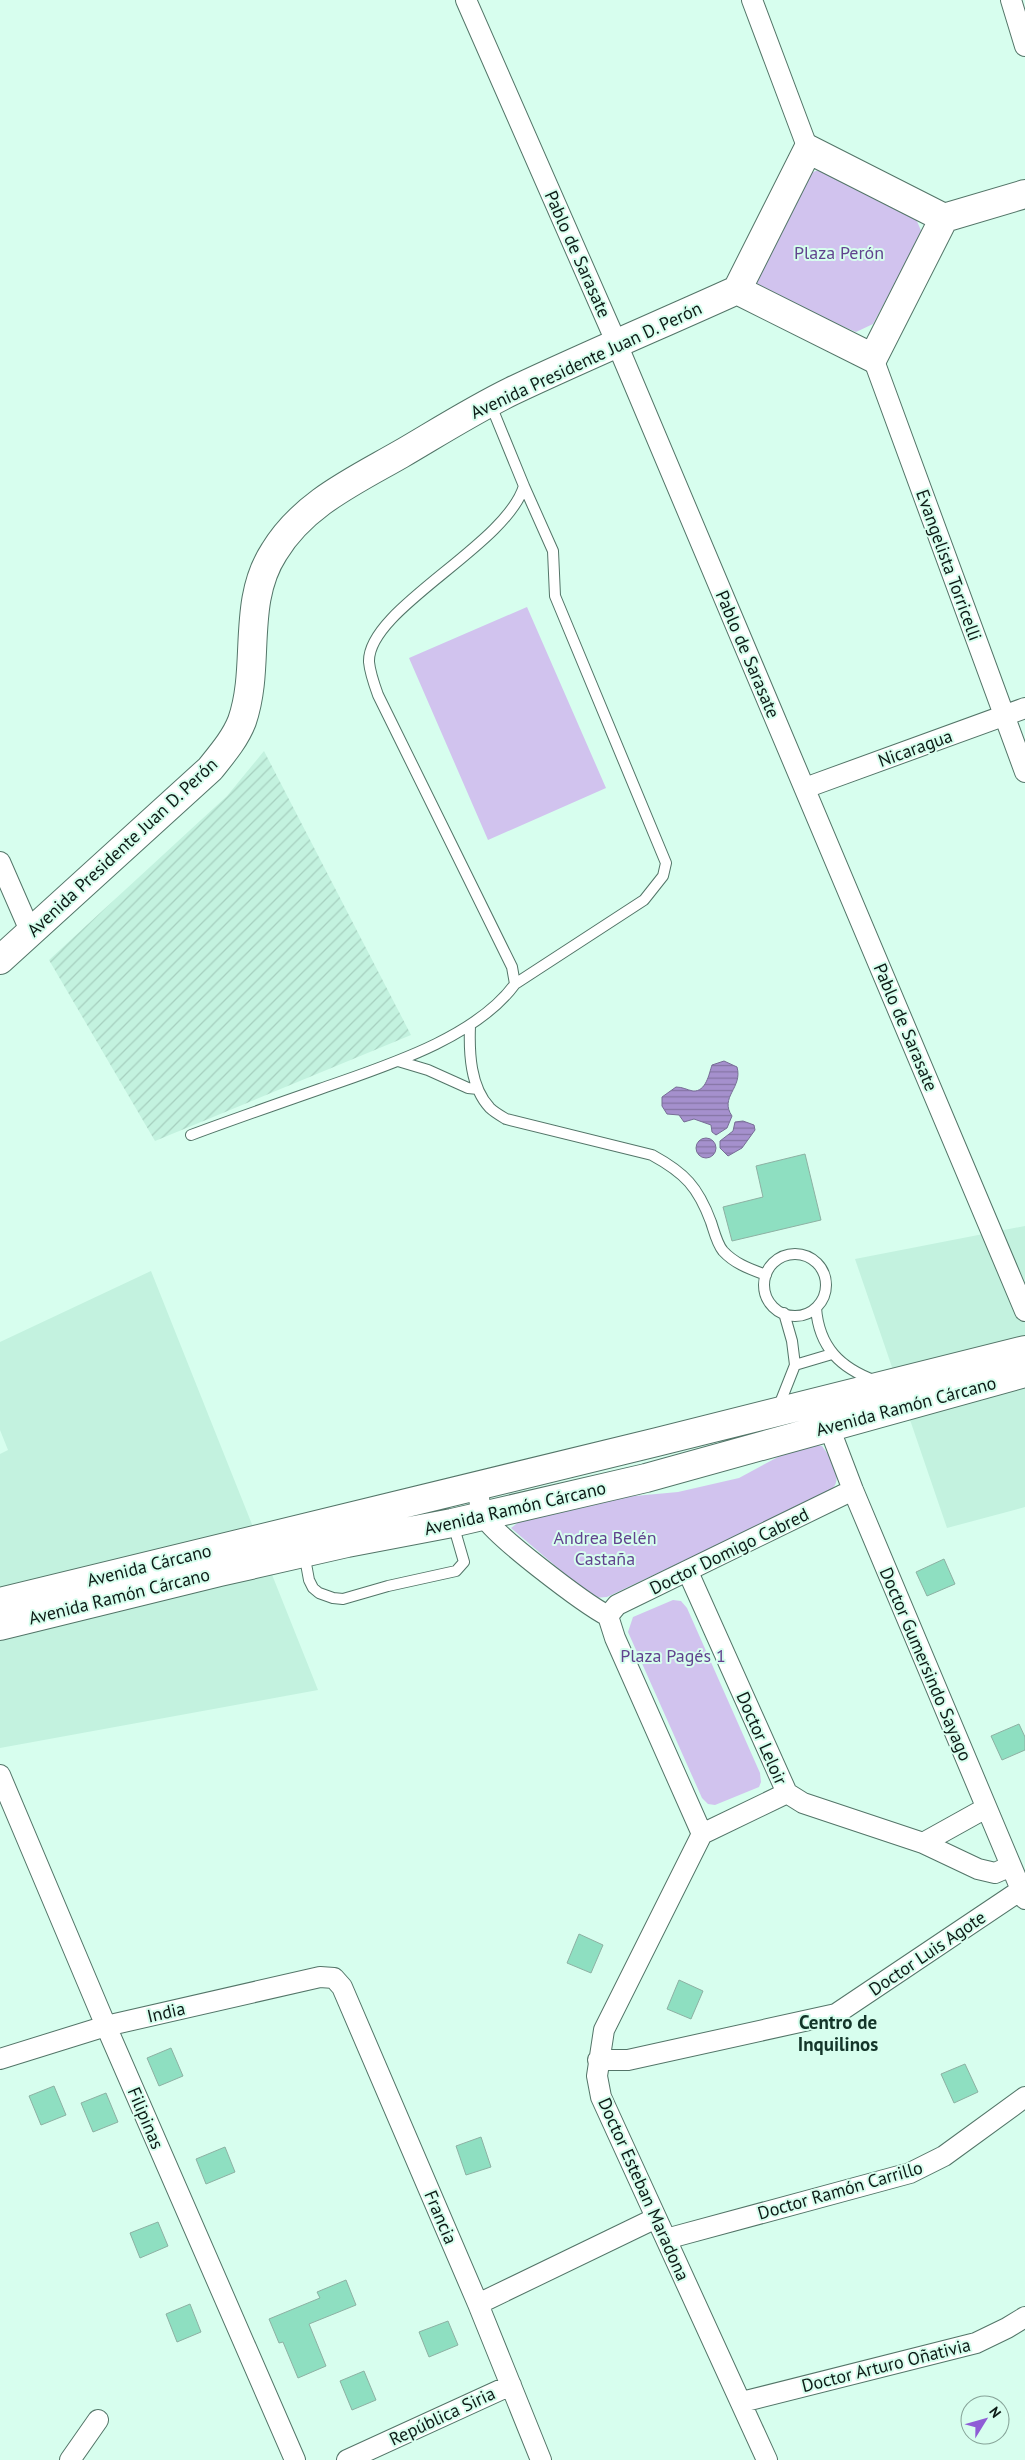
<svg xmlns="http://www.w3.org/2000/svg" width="1025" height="2460" viewBox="0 0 1025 2460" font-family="'PT Sans',sans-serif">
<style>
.built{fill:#c3f2df}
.industrial{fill:url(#industrial-furrows)}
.park{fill:#d1c3ee}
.water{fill:url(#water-rules);stroke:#776d96}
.building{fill:#8edfc1;stroke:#8db1a3}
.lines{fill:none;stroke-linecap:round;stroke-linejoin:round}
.service-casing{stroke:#537568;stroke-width:12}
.minor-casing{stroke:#537568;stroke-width:22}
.secondary-casing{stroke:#537568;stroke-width:30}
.primary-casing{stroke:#537568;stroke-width:30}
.service{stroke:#fff;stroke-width:10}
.minor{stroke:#fff;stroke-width:20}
.secondary{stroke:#fff;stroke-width:28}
.primary{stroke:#fff;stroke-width:28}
.labels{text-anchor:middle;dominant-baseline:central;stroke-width:4;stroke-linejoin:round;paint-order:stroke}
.park-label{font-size:18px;fill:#61438e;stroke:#d7feee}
.street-label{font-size:18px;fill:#0d1b16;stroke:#d7feee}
.neighbourhood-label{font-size:19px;font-weight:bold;fill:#133529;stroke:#d7feee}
</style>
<defs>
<pattern id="industrial-furrows" width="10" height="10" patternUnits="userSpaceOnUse" patternTransform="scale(1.25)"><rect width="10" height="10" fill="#c3f2df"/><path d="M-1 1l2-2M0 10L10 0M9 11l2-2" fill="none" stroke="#a6cfbf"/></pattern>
<pattern id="water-rules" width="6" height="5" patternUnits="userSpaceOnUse" patternTransform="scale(1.25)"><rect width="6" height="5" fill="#a590cd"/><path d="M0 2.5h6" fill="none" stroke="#8575a5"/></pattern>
</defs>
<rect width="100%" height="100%" fill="#d7feee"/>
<path class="built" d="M1025 1226V1507L947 1528 855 1259Z
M151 1271 318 1690 0 1748V1454L8 1450 0 1430V1342Z"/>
<path class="industrial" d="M264 751 411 1035 155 1141 49 960 227 796Z"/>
<path class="park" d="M823 168 914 214 922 233 873 324 856 332 760 291 753 279 806 175Z
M527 607 606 788 488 840 409 658Z
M809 1444 822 1446C829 1455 841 1473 835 1485 833 1488 828 1492 825 1494L607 1597 593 1598 511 1528 528 1515 613 1498 678 1492 739 1478 778 1457Z
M673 1600 681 1601 687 1608 760 1773 761 1782 759 1787 715 1805 708 1804 702 1798 628 1632 633 1617Z"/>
<path class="water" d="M724 1061 737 1067C743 1088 719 1097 732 1116L727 1128 716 1135 712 1132 711 1125 694 1119 684 1122 679 1115 667 1114 662 1106V1097L676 1087C683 1087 687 1090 693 1091 706 1092 709 1074 712 1065Z
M743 1121 754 1125 755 1130 742 1148 728 1156 720 1148V1141L733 1131 735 1122Z
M696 1148a10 10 0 1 1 20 0a10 10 0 1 1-20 0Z"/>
<path class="building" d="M805 1154 821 1220 732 1241 723 1207 763 1197 756 1166Z
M944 1559 955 1584 927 1596 916 1572Z
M1019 1724 1025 1737V1750L1002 1760 991 1736Z
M579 1934 603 1945 591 1973 567 1963Z
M679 1980 703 1991 691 2019 667 2009Z
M171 2048 183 2076 159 2086 147 2058Z
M965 2064 978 2092 954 2103 941 2074Z
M54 2086 66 2115 41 2125 29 2096Z
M106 2093 118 2122 93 2132 81 2103Z
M481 2137 491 2167 466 2175 456 2146Z
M225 2147 235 2172 206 2184 196 2159Z
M158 2222 168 2246 140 2258 130 2233Z
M346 2280 356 2305 309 2324 326 2366 298 2378 283 2342 279 2343 269 2319 320 2298 317 2292Z
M190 2304 201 2332 177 2342 166 2314Z
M448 2321 458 2345 429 2357 419 2332Z
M364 2371 376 2400 352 2410 340 2381Z"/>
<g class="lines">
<g class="service-casing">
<path id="service" d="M515 984 644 900 663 876 666 863 555 596 553 551 524 486
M470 1026C469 1052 470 1087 490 1108 494 1112 501 1116 506 1119L652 1155C685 1173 698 1187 711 1222 714 1231 717 1244 723 1251 735 1264 750 1269 766 1275
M398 1061 428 1070 468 1088 478 1089
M191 1135C234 1119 277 1104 320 1089 382 1067 475 1039 515 984L512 967 378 695C374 684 370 673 369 662 367 609 506 546 524 486L490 403
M764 1285a31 31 0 1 1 62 0a31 31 0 1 1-62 0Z
M816 1308C819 1347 840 1368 876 1381
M795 1365 832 1354
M778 1408 795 1365 792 1341 784 1313
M304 1553 309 1580 313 1588 319 1593 333 1598 343 1599 388 1586 456 1571 464 1562 453 1524"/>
</g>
<g class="minor-casing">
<path id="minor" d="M466 0 617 344 1025 1311
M752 0 808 149
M1011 0 1025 46
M873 358 1025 772
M805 788 1025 708
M0 862 31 933
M829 1427 853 1490 1025 1899
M477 1485C479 1494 479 1506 483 1515 493 1535 585 1604 608 1616L615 1638 702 1834
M688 1572 787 1793 803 1803 923 1843 978 1869 995 1873 1011 1866
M608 1616 617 1605 853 1490
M0 1775 106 2026 295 2460
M923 1843 986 1808
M0 2059 106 2026 320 1977 334 1978 342 1987 478 2304 541 2460
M598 2060H628L836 2014 1021 1890
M666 2239 910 2173 944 2156 1025 2097
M478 2304 656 2218
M742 2402 976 2343 1007 2328 1025 2317
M70 2460 98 2420
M347 2460 511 2385
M767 2460 601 2097 597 2076 604 2030 702 1834 787 1793"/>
</g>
<g class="secondary-casing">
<path id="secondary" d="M944 218 1025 194
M737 290 808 149 944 218
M737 290 873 358 944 218
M0 960 210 769C222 754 235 739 242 721 261 666 241 603 274 552 303 504 354 481 401 454 437 433 473 410 512 391 586 356 662 324 737 290"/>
</g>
<g class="primary-casing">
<path id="primary" d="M0 1602 657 1442 1025 1350
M0 1626 220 1572 347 1543 452 1523 646 1478 1025 1373"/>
</g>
<use href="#service" class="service"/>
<use href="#minor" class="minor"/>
<use href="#secondary" class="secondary"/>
<use href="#primary" class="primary"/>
</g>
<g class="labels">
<g class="park-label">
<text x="839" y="252">Plaza Perón</text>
<text x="605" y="1537">Andrea Belén<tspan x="605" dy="21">Castaña</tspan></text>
<text x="673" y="1655">Plaza Pagés 1</text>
</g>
<g class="street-label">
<text transform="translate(578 254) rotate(66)">Pablo de Sarasate</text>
<text transform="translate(586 360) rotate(-25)">Avenida Presidente Juan D. Perón</text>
<text transform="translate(949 565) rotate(70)">Evangelista Torricelli</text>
<text transform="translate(748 654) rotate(67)">Pablo de Sarasate</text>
<text transform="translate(915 748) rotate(-20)">Nicaragua</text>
<text transform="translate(122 847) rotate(-43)">Avenida Presidente Juan D. Perón</text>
<text transform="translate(906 1027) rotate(67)">Pablo de Sarasate</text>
<text transform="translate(906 1406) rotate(-15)">Avenida Ramón Cárcano</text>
<text transform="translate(515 1508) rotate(-13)">Avenida Ramón Cárcano</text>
<text transform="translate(729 1551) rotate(-26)">Doctor Domigo Cabred</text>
<text transform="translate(149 1565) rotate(-14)">Avenida Cárcano</text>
<text transform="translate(119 1596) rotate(-14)">Avenida Ramón Cárcano</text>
<text transform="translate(926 1664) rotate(67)">Doctor Gumersindo Sayago</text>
<text transform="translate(762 1738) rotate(66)">Doctor Leloir</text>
<text transform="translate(927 1953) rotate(-34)">Doctor Luis Agote</text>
<text transform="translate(166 2012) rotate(-13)">India</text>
<text transform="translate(146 2118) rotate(67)">Filipinas</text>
<text transform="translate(644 2189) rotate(66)">Doctor Esteban Maradona</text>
<text transform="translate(840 2190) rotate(-16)">Doctor Ramón Carrillo</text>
<text transform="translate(441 2217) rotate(67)">Francia</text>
<text transform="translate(886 2365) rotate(-14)">Doctor Arturo Oñativia</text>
<text transform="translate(442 2416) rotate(-25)">República Siria</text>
</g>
<g class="neighbourhood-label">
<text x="838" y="2022">Centro de<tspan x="838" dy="22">Inquilinos</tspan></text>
</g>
</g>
<g transform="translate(985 2420) rotate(53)"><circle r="24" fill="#d7feee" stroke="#86a398"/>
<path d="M0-4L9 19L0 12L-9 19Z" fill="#8f5cd6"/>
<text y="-8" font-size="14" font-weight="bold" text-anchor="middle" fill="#0d1b16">N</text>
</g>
</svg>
